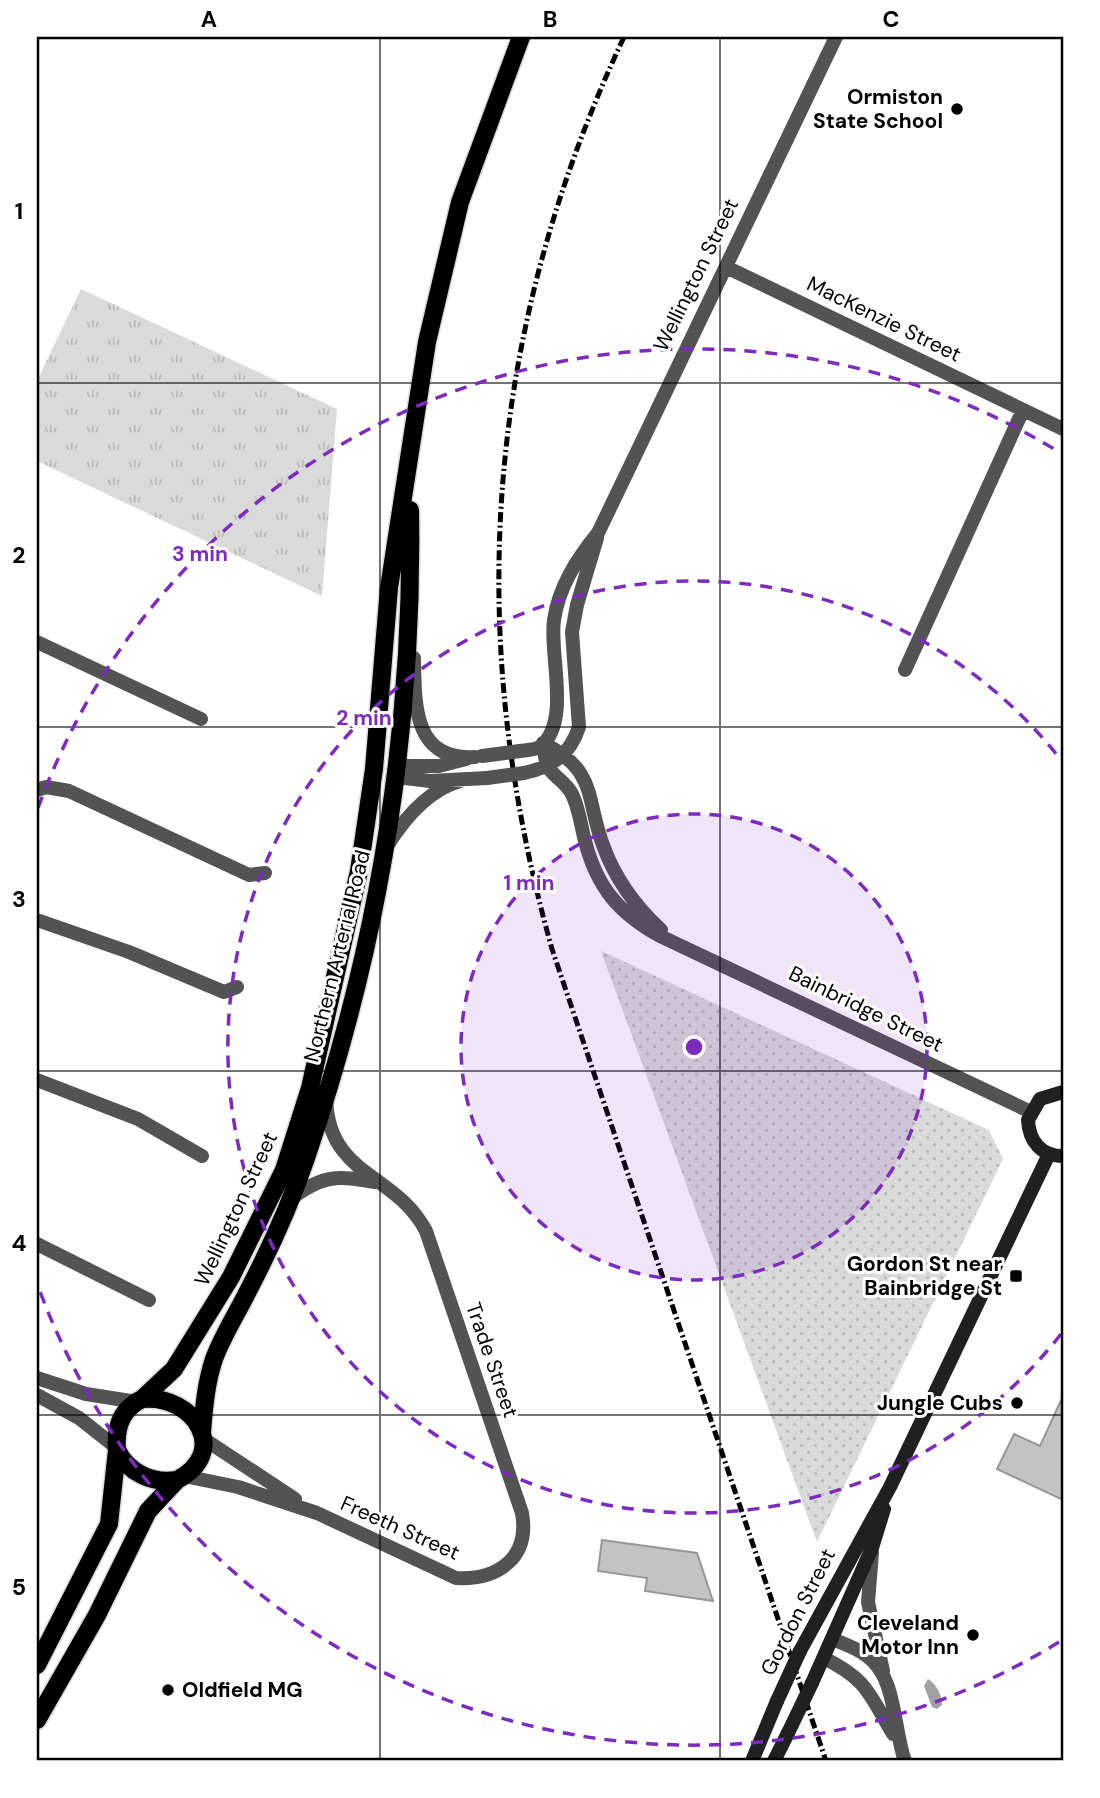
<svg xmlns="http://www.w3.org/2000/svg" width="1100" height="1798" viewBox="0 0 1100 1798" font-family="'DM Sans',sans-serif">
<style>
.grass{fill:url(#grass-tufts)}
.park{fill:url(#park-dots)}
.water{fill:#a1a1a1}
.building{fill:#c3c3c3;stroke:#979797;stroke-width:2}
.lines{fill:none;stroke-linecap:round;stroke-linejoin:round}
.primary-casing{stroke:#dbdbdb;stroke-width:21}
.street{stroke:#535353;stroke-width:14}
.secondary{stroke:#202020;stroke-width:14}
.primary{stroke:#000;stroke-width:18}
.rail{stroke:#000;stroke-width:5;stroke-dasharray:10 3.5 2 3.5;stroke-linecap:butt}
.street-bridge{stroke:#535353;stroke-width:14}
.secondary-bridge{stroke:#202020;stroke-width:14}
.grid{fill:none;stroke:#000;stroke-width:2;stroke-opacity:0.55}
.ring{fill:none;stroke:#7b2cbf;stroke-width:3.5;stroke-dasharray:12 9}
.poi-dot{fill:#000;stroke:#fff;stroke-width:2.5}
.labels{text-anchor:middle;dominant-baseline:central;stroke-width:6;stroke-linejoin:round;paint-order:stroke}
.poi-label{font-size:21px;font-weight:bold;fill:#000;stroke:#fff;text-anchor:end}
.street-label{font-size:21px;fill:#000;stroke:#fff}
.centre{fill:#7b2cbf;stroke:#fff;stroke-width:3.5}
.ring-label{font-size:21px;text-anchor:middle;font-weight:bold;fill:#7b2cbf;stroke:#fff;stroke-width:6;stroke-linejoin:round;paint-order:stroke}
.neatline{fill:none;stroke:#000;stroke-width:2.5}
.grid-label{font-size:23px;text-anchor:middle;font-weight:bold;fill:#000}
</style>
<defs>
<pattern id="grass-tufts" width="24" height="20" patternUnits="userSpaceOnUse" patternTransform="scale(1.75)"><rect width="24" height="20" fill="#dadada"/><path d="M3 7l-1-3M5 7V3M7 7l1-3M15 17l-1-3M17 17v-4M19 17l1-3" fill="none" stroke="#b9b9b9"/></pattern>
<pattern id="park-dots" width="8" height="8" patternUnits="userSpaceOnUse" patternTransform="scale(1.75)"><rect width="8" height="8" fill="#dadada"/><path d="M2 2h.1M6 6h.1" fill="none" stroke="#b9b9b9" stroke-width="1.8" stroke-linecap="round"/></pattern>
</defs>
<rect width="100%" height="100%" fill="#fff"/>
<path class="grass" d="M81 289 337 409 322 596 37 461V381Z"/>
<path class="park" d="M601 951 989 1130 1003 1159 817 1542Z"/>
<path class="water" d="M928 1679C937 1685 941 1693 942 1705L937 1709 932 1707 924 1686Z"/>
<path class="building" d="M1063 1396V1500L997 1469 1014 1434 1040 1446Z
M602 1540 697 1553 713 1601 645 1591 647 1578 598 1571Z"/>
<g class="lines">
<g class="primary-casing">
<path id="primary" d="M142 1399 174 1369 231 1277 284 1170 310 1088 359 871 374 769 389 588 427 342 460 202 521 37
M142 1399C194 1394 231 1452 177 1480 153 1484 128 1473 117 1450 115 1428 121 1409 142 1399Z
M202 1432C204 1407 206 1383 214 1359 222 1337 236 1315 247 1293 270 1249 290 1205 306 1158 378 948 414 732 410 510
M37 1665 109 1524 117 1450
M37 1720 97 1615 148 1511 177 1480"/>
</g>
<path class="street" d="M726 267 1063 429
M37 642 201 719
M414 658C415 702 412 761 475 757
M905 670 1023 410
M543 743C544 750 545 759 547 765 552 776 566 782 572 794 579 808 581 826 585 841 597 888 619 913 660 936L1031 1112
M543 743C598 771 585 797 603 845 615 879 635 906 661 930
M520 751C527 750 536 750 541 746 571 721 549 654 554 620 559 586 577 559 598 533L836 37
M398 766H439L466 759
M524 773C552 767 570 755 579 727L572 632 577 605 597 538
M397 777 430 781 487 778
M37 790 46 787 69 791 249 875 265 873
M387 846C404 819 428 790 460 781
M37 920 129 952 224 992 237 987
M37 1080 138 1119 202 1156
M292 1198C324 1174 338 1176 375 1182
M37 1244 149 1300
M37 1378 86 1394 137 1402
M37 1395 79 1418 117 1448
M204 1439 295 1499
M184 1476 238 1487 317 1513 456 1578C498 1580 530 1558 522 1513L426 1231C395 1172 329 1177 326 1099
M872 1553 868 1602 883 1671
M832 1639C844 1644 857 1648 867 1656 897 1677 893 1729 905 1761
M824 1658C868 1680 869 1694 893 1734"/>
<path class="secondary" d="M1063 1092 1040 1099 1028 1120C1029 1141 1041 1156 1063 1156
M800 1651 890 1487 1049 1154
M812 1683 872 1548 884 1509
M752 1761 777 1701
M774 1761 788 1733"/>
<use href="#primary" class="primary"/>
<path class="rail" d="M624 37C485 333 463 634 552 949L826 1761"/>
<path class="street-bridge" d="M482 756 520 751
M487 778 524 773"/>
<path class="secondary-bridge" d="M777 1701 800 1651
M788 1733 812 1683"/>
</g>
<path class="grid" d="M380 37V1761M720 37V1761M37 383H1063M37 727H1063M37 1071H1063M37 1415H1063"/>
<circle cx="694" cy="1047" r="233" fill="#7b2cbf" fill-opacity=".12"/>
<g class="ring">
<circle cx="694" cy="1047" r="233"/>
<path d="M1061 1334A466 466 0 1 1 1061 760"/>
<path d="M1059 1642A698 698 0 0 1 38 1286M38 808A698 698 0 0 1 1059 452"/>
</g>
<g class="poi-dot">
<circle cx="957" cy="109" r="7"/>
<rect x="1009" y="1269" width="14" height="14" rx="3.5"/>
<circle cx="1017" cy="1403" r="7"/>
<circle cx="973" cy="1635" r="7"/>
<circle cx="168" cy="1690" r="7"/>
</g>
<g class="labels">
<g class="poi-label">
<text x="943" y="97">Ormiston<tspan x="943" dy="24">State School</tspan></text>
<text x="1002" y="1264">Gordon St near<tspan x="1002" dy="24">Bainbridge St</tspan></text>
<text x="1003" y="1403">Jungle Cubs</text>
<text x="959" y="1623">Cleveland<tspan x="959" dy="24">Motor Inn</tspan></text>
<text x="182" y="1690" text-anchor="start">Oldfield MG</text>
</g>
<g class="street-label">
<text transform="translate(696 275) rotate(-64)">Wellington Street</text>
<text transform="translate(884 319) rotate(26)">MacKenzie Street</text>
<text transform="translate(337 956) rotate(-76)">Northern Arterial Road</text>
<text transform="translate(866 1009) rotate(26)">Bainbridge Street</text>
<text transform="translate(236 1209) rotate(-65)">Wellington Street</text>
<text transform="translate(492 1360) rotate(71)">Trade Street</text>
<text transform="translate(400 1528) rotate(24)">Freeth Street</text>
<text transform="translate(798 1612) rotate(-63)">Gordon Street</text>
</g>
</g>
<circle cx="694" cy="1047" r="10" class="centre"/>
<g class="ring-label">
<text x="200" y="561">3 min</text>
<text x="364" y="725">2 min</text>
<text x="529" y="890">1 min</text>
</g>
<rect width="1100" height="1798" fill="none" stroke="#ffffff" stroke-width="77"/>
<rect x="38" y="38" width="1024" height="1721" class="neatline"/>
<g class="grid-label">
<text x="209" y="27">A</text>
<text x="550" y="27">B</text>
<text x="891" y="27">C</text>
<text x="19" y="219">1</text>
<text x="19" y="563">2</text>
<text x="19" y="907">3</text>
<text x="19" y="1251">4</text>
<text x="19" y="1595">5</text>
</g>
</svg>
